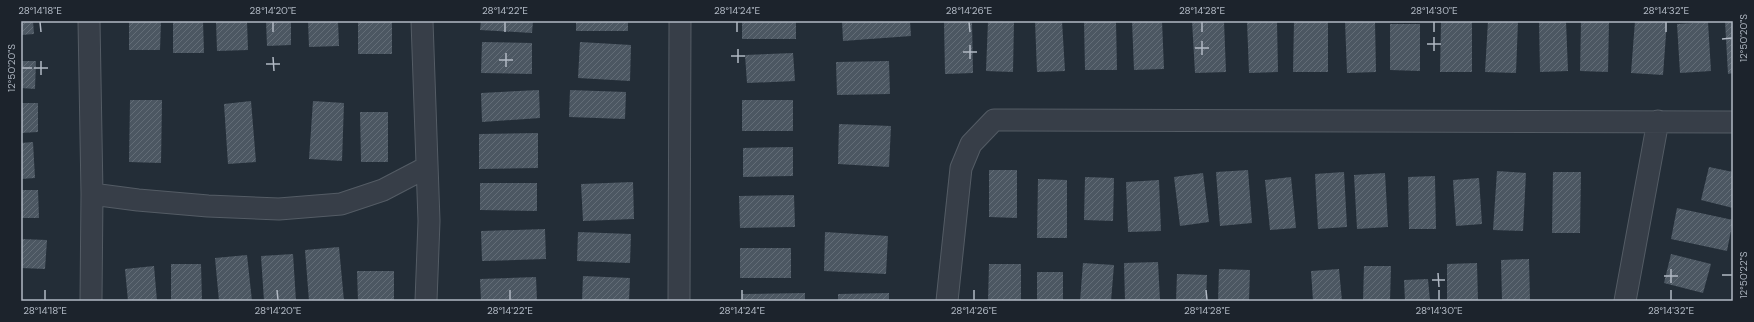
<svg xmlns="http://www.w3.org/2000/svg" width="1754" height="322" viewBox="0 0 1754 322" font-family="'DM Sans',sans-serif">
<style>
.building{fill:url(#building-hatch)}
.lines{fill:none;stroke-linecap:round;stroke-linejoin:round}
.street-casing{stroke:#545c65;stroke-width:23}
.street{stroke:#373e48;stroke-width:21}
.ticks{fill:none;stroke:#b1b9c4;stroke-width:1.5}
.neatline{fill:none;stroke:#b1b9c4;stroke-width:1.5}
.ticks-label{font-size:10px;text-anchor:middle;fill:#b1b9c4}
</style>
<defs>
<pattern id="building-hatch" width="6" height="6" patternUnits="userSpaceOnUse"><rect width="6" height="6" fill="#4c5762"/><path d="M-1 1l2-2M0 6l6-6M5 7l2-2" fill="none" stroke="#636d77"/></pattern>
</defs>
<rect width="100%" height="100%" fill="#232d37"/>
<path class="building" d="M21 21H33L34 34 21 35Z
M129 21H161L160 50H129Z
M173 21H203L204 53H173Z
M216 21H247L248 50 217 51Z
M266 21H291V45L267 46Z
M308 21H338L339 46 309 47Z
M358 21H392V54H358Z
M481 21H533L532 33 480 30Z
M576 21H628V31H576Z
M742 21H796V39H742Z
M842 21H910L911 36 843 41Z
M944 21H972L973 73 945 74Z
M988 21H1014L1013 72 986 71Z
M1035 21H1062L1065 71 1037 72Z
M1084 21H1116L1117 70H1085Z
M1132 21H1162L1164 69 1134 70Z
M1192 21H1224L1226 72 1195 73Z
M1247 21H1277L1278 72 1249 73Z
M1294 21H1328V72H1293Z
M1345 21H1375L1376 72 1347 73Z
M1441 21H1472V72H1440Z
M1488 21H1518L1516 73 1485 72Z
M1539 21H1566L1568 71 1540 72Z
M1581 21H1609L1608 72 1580 71Z
M1635 21H1667L1663 75 1631 73Z
M1725 21H1733V73L1728 74Z
M1708 22 1711 71 1680 73 1677 24Z
M1390 24H1420V71L1390 70Z
M482 42 532 43V74L481 73Z
M580 42 631 45 630 81 578 78Z
M793 53 795 81 747 83 745 55Z
M21 61H36L35 89 21 88Z
M889 61 890 94 837 95 836 62Z
M539 90 540 118 482 122 481 93Z
M570 90 626 92 625 119 569 117Z
M130 100H162L161 163 129 162Z
M742 100H793V131H742Z
M251 101 256 162 228 164 224 104Z
M313 101 344 103 342 161 309 159Z
M21 103H38V132L21 133Z
M360 112H388V162H361Z
M839 124 891 126 889 167 838 164Z
M538 133V168L479 169V134Z
M33 142 35 178 21 179V143Z
M793 147V176L743 177V148Z
M1709 167 1733 172V208L1701 200Z
M989 170H1017V218L989 217Z
M1248 170 1252 223 1220 226 1216 172Z
M1497 171 1526 173 1523 231 1493 230Z
M1344 172 1347 227 1318 229 1315 174Z
M1553 172H1581L1580 233H1552Z
M1203 173 1209 222 1180 226 1174 177Z
M1385 173 1388 227 1357 229 1354 175Z
M1435 176 1436 229H1409L1408 177Z
M1085 177 1114 178 1113 221 1084 220Z
M1291 177 1296 228 1270 230 1265 180Z
M1479 178 1482 224 1456 226 1453 180Z
M1038 179 1067 180V238H1037Z
M1159 180 1161 231 1128 232 1126 182Z
M633 182 634 219 583 221 581 184Z
M480 183H537V211L480 210Z
M21 190H38L39 218H21Z
M794 195 795 227 740 228 739 196Z
M1677 208 1733 220 1727 251 1671 239Z
M545 229 546 259 482 261 481 231Z
M578 232 631 234 630 263 577 261Z
M825 232 888 236 886 274 824 271Z
M21 239 47 240 45 269 21 268Z
M339 247 344 301H309L305 250Z
M740 248H791V278H740Z
M293 254 296 301H264L261 256Z
M1671 254 1711 264 1703 293 1664 283Z
M247 255 252 301H219L215 258Z
M1529 259 1530 301H1502L1501 260Z
M1158 262 1160 301H1125L1124 263Z
M1083 263 1114 265 1111 301H1080Z
M1477 263 1478 301H1447V264Z
M171 264H201L202 301H171Z
M989 264H1021V301H988Z
M154 266 157 301H128L125 269Z
M1364 266H1391L1390 301H1363Z
M1219 269 1250 270 1249 301H1218Z
M1339 269 1342 301H1313L1311 271Z
M357 271H394V301H358Z
M1037 272H1063V301H1037Z
M1177 274 1207 275 1206 301H1176Z
M583 276 630 278 629 301H582Z
M536 277 537 301H481L480 279Z
M1428 279 1430 301H1405L1404 280Z
M805 293V301H742V294Z
M889 293V301H838V294Z"/>
<g class="lines">
<g class="street-casing">
<path id="street" d="M89 21 92 194 91 301
M422 21 429 221 426 301
M92 194 138 200 208 206 279 209 341 204 383 190 427 167
M679 301 680 21
M947 301 961 168 971 144 994 120 1733 122
M1625 301 1658 121"/>
</g>
<use href="#street" class="street"/>
</g>
<path class="ticks" d="M40 22 41 32M273 22V32M505 22V32M737 22V32M969 22 970 32M1202 22V32M1434 22V32M1666 22V32M1434 37V51M1722 39 1732 38M1202 41V55M1427 44H1441M970 45V59M1195 48H1209M738 49V63M963 52H977M506 53V67M731 56H745M273 57 274 71M499 60H513M41 61V75M266 64H280M22 68H32M34 68H48M1671 269V283M1438 273 1439 287M1722 275H1732M1664 276H1678M1432 280H1445M45 290V300M277 290 278 300M510 290V300M742 290V300M974 290V300M1206 290 1207 300M1439 290V300M1671 290V300"/>
<rect width="1754" height="322" fill="none" stroke="#1c232c" stroke-width="44"/>
<rect x="22" y="22" width="1710" height="278" class="neatline"/>
<g class="ticks-label">
<text x="40" y="14">28°14'18"E</text>
<text x="273" y="14">28°14'20"E</text>
<text x="505" y="14">28°14'22"E</text>
<text x="737" y="14">28°14'24"E</text>
<text x="969" y="14">28°14'26"E</text>
<text x="1202" y="14">28°14'28"E</text>
<text x="1434" y="14">28°14'30"E</text>
<text x="1666" y="14">28°14'32"E</text>
<text transform="translate(1743 38) rotate(-90)" y="4">12°50'20"S</text>
<text transform="translate(11 68) rotate(-90)" y="4">12°50'20"S</text>
<text transform="translate(1743 275) rotate(-90)" y="4">12°50'22"S</text>
<text x="45" y="314">28°14'18"E</text>
<text x="278" y="314">28°14'20"E</text>
<text x="510" y="314">28°14'22"E</text>
<text x="742" y="314">28°14'24"E</text>
<text x="974" y="314">28°14'26"E</text>
<text x="1207" y="314">28°14'28"E</text>
<text x="1439" y="314">28°14'30"E</text>
<text x="1671" y="314">28°14'32"E</text>
</g>
</svg>
